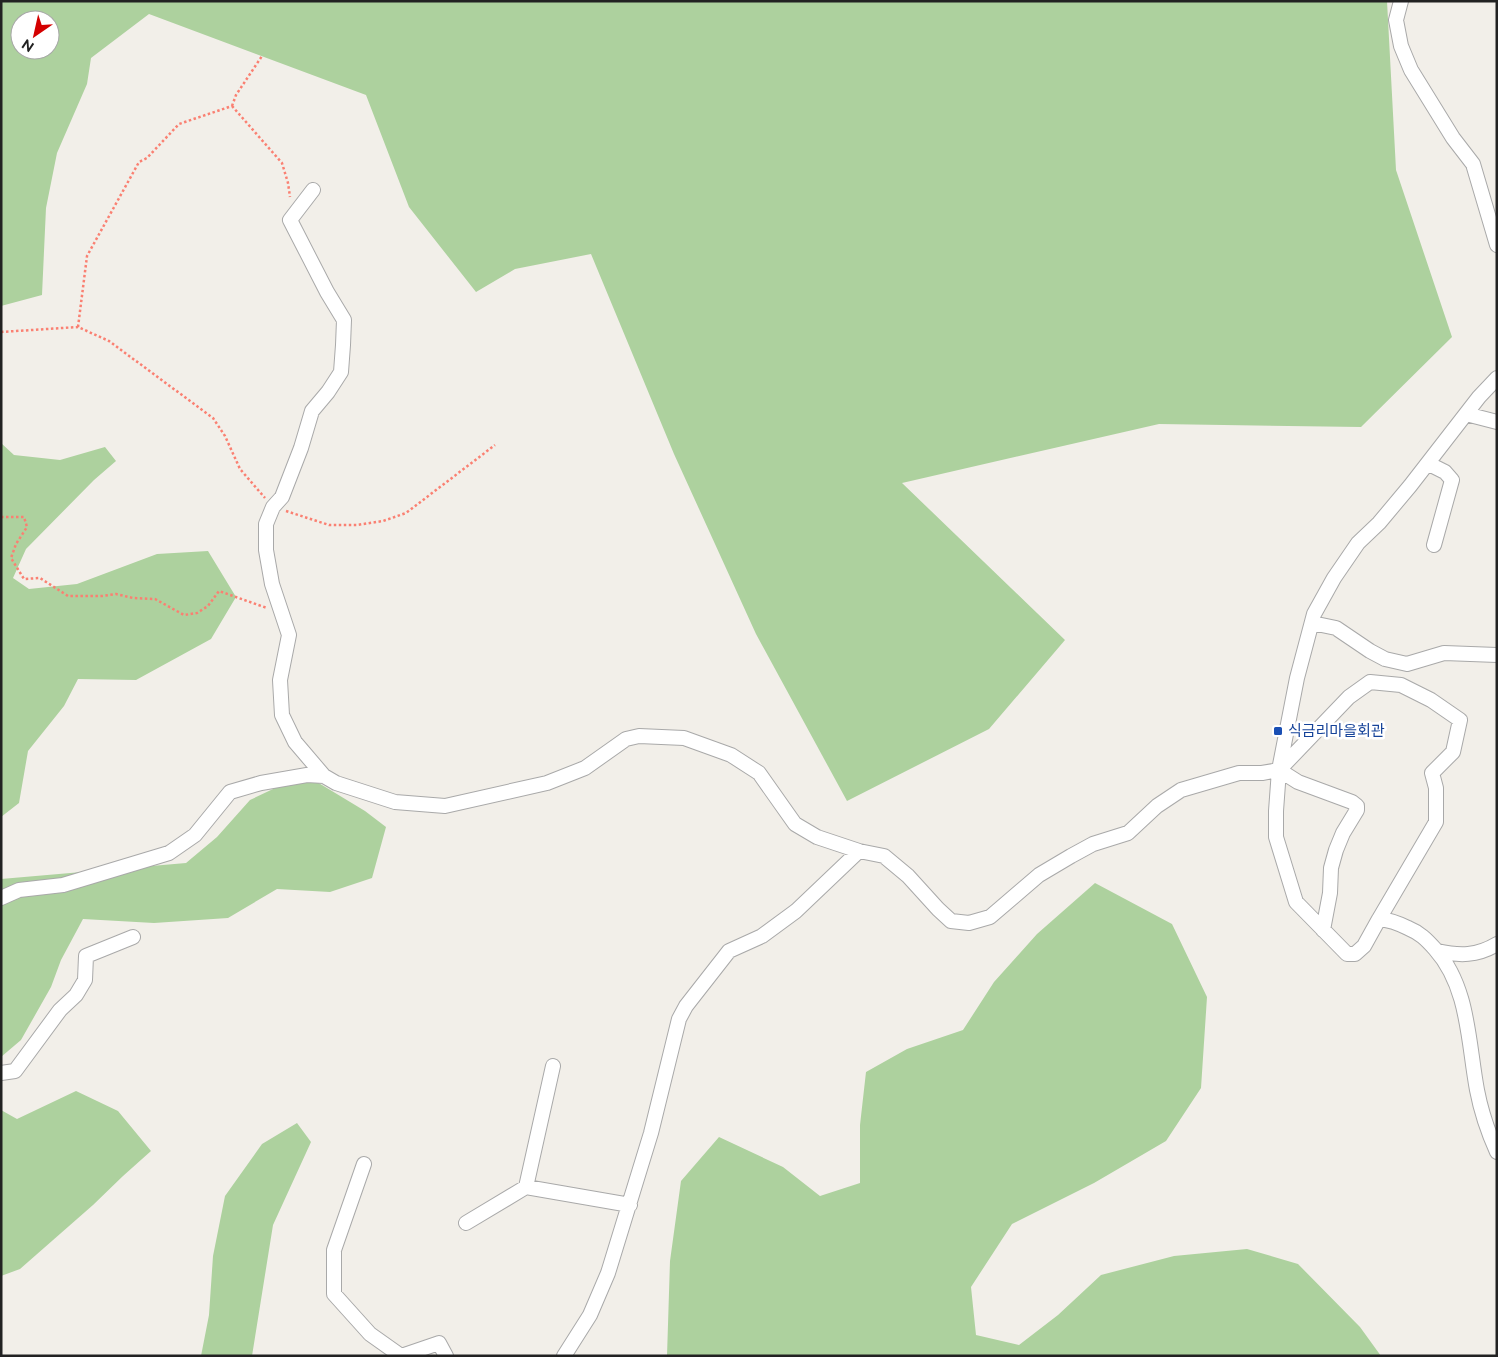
<svg xmlns="http://www.w3.org/2000/svg" width="1498" height="1357" viewBox="0 0 1498 1357" font-family="Raleway,'Noto Sans KR',sans-serif">
<style>
.forest{fill:#add19e;fill-rule:evenodd}
.lines{fill:none;stroke-linecap:round;stroke-linejoin:round}
.minor-casing{stroke:#a9a9a9;stroke-width:16}
.path{stroke:#fa8072;stroke-width:2.5;stroke-dasharray:2.5 2.5;stroke-linecap:butt}
.minor{stroke:#fff;stroke-width:14}
.transit-dot{fill:#1a4fb4;stroke:#fff;stroke-width:2}
.labels{text-anchor:middle;dominant-baseline:central;stroke-width:5;stroke-linejoin:round;paint-order:stroke}
.transit-label{font-size:15px;fill:#164399;stroke:#fff;text-anchor:start}
</style>
<rect width="100%" height="100%" fill="#f2efe9"/>
<path class="forest" d="M1 1H1387L1396 170 1452 337 1361 427 1159 424 902 483 1065 640 989 729 847 801 756 634 674 454 591 254 515 269 476 292 409 207 366 95 149 14 91 58 87 84 57 153 46 208 42 295 1 306ZM20 20H50V50H20Z
M1 443 14 455 60 460 105 447 116 461 94 480 26 549 13 578 29 589 77 584 157 554 208 551 236 597 211 639 136 680 78 679 64 706 28 751 19 803 1 817Z
M290 781 317 782 365 811 386 827 372 878 330 892 277 889 228 918 154 923 83 919 61 960 51 987 21 1040 1 1057V879L186 863 217 837 250 800Z
M1095 883 1172 924 1207 997 1201 1088 1166 1141 1094 1183 1012 1224 971 1287 976 1335 1019 1345 1058 1315 1101 1275 1174 1256 1247 1249 1298 1264 1360 1327 1381 1356H667L670 1261 681 1181 719 1137 783 1167 820 1196 860 1183V1125L866 1072 907 1049 963 1030 994 982 1037 934Z
M76 1091 118 1111 151 1151 123 1176 93 1205 20 1269 1 1276V1110L17 1119Z
M297 1123 311 1142 273 1225 252 1356H201L209 1315 213 1256 225 1196 262 1144Z"/>
<g class="lines">
<g class="minor-casing">
<path id="minor" d="M1401 1 1396 20 1401 46 1411 70 1453 138 1473 164 1497 245
M313 190 290 220 327 292 344 320 343 345 341 372 328 392 312 411 301 448 282 497 273 507 266 524V550L272 584 289 635 280 680 282 715 295 742 324 776 336 783 395 802 445 806 547 783 585 768 626 739 639 736 684 738 731 755 759 773 795 824 817 837 859 851 884 856 908 876 938 909 951 921 969 923 990 917 1039 875 1071 856 1093 844 1128 833 1157 806 1181 790 1239 773H1262L1279 770 1349 697 1370 682 1401 685 1431 700 1460 720 1453 752 1432 773 1436 788V822L1379 919
M1497 378 1479 397 1410 486 1379 523 1358 543 1334 578 1314 614 1297 678 1279 770 1276 811V837L1296 902 1347 954H1355L1364 946 1379 919C1390 920 1398 923 1408 928 1420 933 1426 939 1435 949 1469 987 1468 1042 1477 1090 1481 1111 1488 1132 1497 1152
M1466 414 1497 422
M1429 464 1445 472 1452 480 1434 545
M1312 623 1336 628 1370 651 1385 659 1407 664 1444 653 1497 655
M1279 770 1298 782 1352 802 1357 806V810L1343 833 1336 850 1331 868 1330 893 1323 930
M1 898 19 890 63 885 169 853 195 835 230 792 261 783 307 775 324 776
M1437 951C1460 956 1477 956 1497 944
M1 1073 15 1071 60 1010 76 995 85 980 86 956 133 937
M364 1164 334 1250V1294L370 1334 401 1356
M526 1187 553 1066
M466 1223 526 1187 630 1205
M401 1356 439 1343 446 1356
M564 1356 590 1315 608 1273 651 1133 679 1019 686 1006 729 951 762 936 796 911 859 851"/>
</g>
<path class="path" d="M232 106 282 163 288 183 290 197
M232 106 236 95 262 56
M78 327 87 256 139 162 147 158 179 124 232 106
M1 332 78 327 109 341 213 418 225 436 240 469 265 498
M286 511 329 525H357L383 521 406 513 495 445
M1 517H24L27 527 16 544 11 558 24 579 40 578 68 596H102L116 594 133 598 155 599 184 615 197 613 208 606 219 591 267 608"/>
<use href="#minor" class="minor"/>
</g>
<rect class="transit-dot" x="1273" y="726" width="10" height="10" rx="2.5"/>
<g class="labels">
<g class="transit-label">
<text x="1288" y="731">식금리마을회관</text>
</g>
</g>
<rect width="1498" height="1357" fill="none" stroke="#222222" stroke-width="5"/>
<g transform="translate(35 35) rotate(214)"><circle r="24" fill="#ffffff" stroke="#a7a7a7"/>
<path d="M0-4L9 19L0 12L-9 19Z" fill="#d40000"/>
<text y="-8" font-size="14" font-weight="bold" text-anchor="middle" fill="#222222">N</text>
</g>
</svg>
